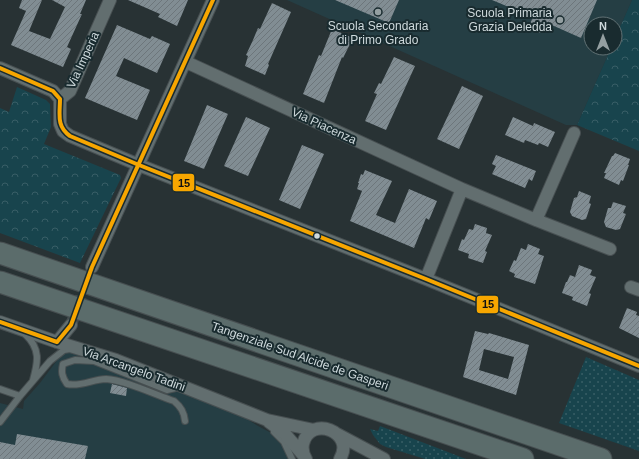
<svg xmlns="http://www.w3.org/2000/svg" width="639" height="459" viewBox="0 0 639 459" font-family="Helvetica,sans-serif">
<style>
.built{fill:#253e44}
.grass{fill:url(#grass-dots)}
.forest{fill:url(#forest-crowns)}
.building{fill:url(#building-hatch);fill-rule:evenodd}
.lines{fill:none;stroke-linecap:round;stroke-linejoin:round}
.street-tunnel{stroke:#414b4d;stroke-width:12;stroke-dasharray:12 6;stroke-linecap:butt}
.lane-casing{stroke:#474f51;stroke-width:8}
.street-casing{stroke:#474f51;stroke-width:14}
.highway-casing{stroke:#474f51;stroke-width:23}
.lane{stroke:#626e6f;stroke-width:6}
.street{stroke:#626e6f;stroke-width:12}
.highway{stroke:#5b6c6b;stroke-width:21}
.bus-1-casing{stroke:#192b2f;stroke-width:7}
.bus-1{stroke:#f7a600;stroke-width:4}
.poi-dot{fill:#949fa1;stroke:#192b2f;stroke-width:1.5}
.bus-dot{fill:#ced9dc;stroke:#192b2f;stroke-width:1.5}
.labels{text-anchor:middle;dominant-baseline:central;stroke-width:4;stroke-linejoin:round;paint-order:stroke}
.poi-label{font-size:12px;fill:#ced9dc;stroke:#192b2f;text-anchor:end}
.street-label{font-size:12px;fill:#ced9dc;stroke:#192b2f}
.line-badge{stroke:#192b2f;stroke-width:1.5}
.pale-badge-label{font-size:11px;text-anchor:middle;font-weight:bold;fill:#111}
</style>
<defs>
<pattern id="grass-dots" width="8" height="8" patternUnits="userSpaceOnUse"><rect width="8" height="8" fill="#18444d"/><path d="M2 2h.1M6 6h.1" fill="none" stroke="#385e66" stroke-width="1.8" stroke-linecap="round"/></pattern>
<pattern id="forest-crowns" width="20" height="18" patternUnits="userSpaceOnUse"><rect width="20" height="18" fill="#18444d"/><path d="M2 6a3 3 0 1 1 6 0M12 15a3 3 0 1 1 6 0" fill="none" stroke="#385e66"/></pattern>
<pattern id="building-hatch" width="6" height="6" patternUnits="userSpaceOnUse"><rect width="6" height="6" fill="#818d93"/><path d="M-1 1l2-2M0 6l6-6M5 7l2-2" fill="none" stroke="#6d767b"/></pattern>
</defs>
<rect width="100%" height="100%" fill="#283234"/>
<path class="built" d="M287 0H632L615 38V24H591V48H611L577 125H566Z
M72 352H80L230 408 258 426 275 435 281 441 289 456 296 459H0V403L23 409 24 401 40 383 58 359 66 353Z"/>
<path class="grass" d="M586 357 639 380V451L559 423Z
M380 426 466 459H425L386 447 380 444 373 435 370 429 378 431Z"/>
<path class="forest" d="M632 0H639V151L577 125 611 48H615V38Z
M17 87 46 100 50 104 51 127 44 144 120 175 121 178 80 263 0 233V108L9 112Z"/>
<path class="building" d="M22 0H42L29 31 50 39 65 7 52 0H86L80 14H82L67 47 71 49 63 67 11 45 26 11 19 8Z
M128 0H188L177 26 158 17 160 14Z
M335 0H399L389 23Z
M492 0H597L581 38 545 22 540 33 528 28 533 17Z
M272 3 291 12 268 64 269 65 265 75 245 66 248 56 246 55 253 40 258 28 260 29Z
M117 25 150 39 152 36 170 44 157 73 124 58 116 76 150 90 137 120 85 98Z
M332 29 353 38 343 58 342 57 324 103 303 94 319 55 321 56Z
M394 57 415 66 386 130 365 121 377 94 374 93 379 83 381 84Z
M462 86 483 96 459 149 437 139Z
M207 105 228 114 204 169 184 161Z
M246 117 270 128 248 176 224 166Z
M513 117 533 126 534 123 555 132 548 147 539 143 538 145 525 140 524 143 505 135Z
M302 145 324 154 300 209 279 200Z
M615 153 630 159 628 165H629L623 181 621 180 619 185 604 178 606 173H604L612 156H613Z
M496 155 536 171 532 181 529 179 525 188 492 174 496 166 492 164Z
M365 170 392 181 376 215 395 223 409 189 437 201 429 220 426 218 414 248 350 221 362 191 357 189 359 183H358L361 174 363 175Z
M579 191 591 196 589 203 591 204 586 219 582 220 572 216 570 212 574 198 577 197Z
M613 202 626 206 623 213 626 214 620 229 616 230 606 227 604 222 608 208H611Z
M475 224 487 228 486 233 492 235 485 251 487 252 483 263 468 258 469 254 458 250 462 239 464 240 469 229 473 230Z
M528 244 540 249 538 254 544 256 535 284 514 277 515 274 509 271 514 260 516 261 521 248 526 250Z
M579 265 592 270 590 275 596 277 589 293 591 294 587 306 572 300 573 297 562 293 566 282H567L570 275 575 277Z
M627 308 637 312 636 315 639 316V338L619 328Z
M475 331 488 334 489 333 529 345 516 395 463 377ZM484 349 514 357 508 379 479 370Z
M112 384 127 388 126 396 110 393Z
M17 434 88 446 85 459H0V442L15 445Z"/>
<g class="lines">
<path class="street-tunnel" d="M71 325 88 278"/>
<g class="lane-casing">
<path id="lane" d="M25 334C41 349 38 362 33 380
M180 387 167 390 94 361 75 360 63 364C61 372 62 377 67 384 81 387 93 379 106 379 125 380 156 395 174 401 181 407 184 412 185 421
M0 389 20 396
M0 422 20 396 50 361 64 350 70 349
M274 432 284 442 292 459"/>
</g>
<g class="street-casing">
<path id="street" d="M186 62 462 189 536 220 610 249
M0 68 53 91 60 99
M60 99V124L63 131 70 136 139 165 426 279 639 366
M60 99 70 91 110 0
M536 220 574 133
M92 267 213 0
M426 279 462 189
M631 287 639 290
M0 322 57 342 116 360 267 420 314 430
M57 342 71 325
M269 422 285 434 304 456
M337 434 384 459
M306 459C303 454 302 449 303 444 310 414 356 432 340 459"/>
</g>
<g class="highway-casing">
<path id="highway" d="M0 253 601 459
M0 282 523 459"/>
</g>
<use href="#lane" class="lane"/>
<use href="#street" class="street"/>
<use href="#highway" class="highway"/>
<g class="bus-1-casing">
<path id="bus-1" d="M0 68 53 91 60 99
M60 99C60 114 56 126 70 136L139 165 426 279 639 366
M0 322 57 342
M57 342 71 325 92 267 213 0"/>
</g>
<use href="#bus-1" class="bus-1"/>
</g>
<g class="poi-dot">
<circle cx="378" cy="12" r="4"/>
<circle cx="560" cy="20" r="4"/>
</g>
<circle class="bus-dot" cx="317" cy="236" r="3.5"/>
<g class="labels">
<g class="poi-label">
<text x="552" y="13">Scuola Primaria<tspan x="552" dy="14">Grazia Deledda</tspan></text>
<text x="378" y="26" text-anchor="middle">Scuola Secondaria<tspan x="378" dy="14">di Primo Grado</tspan></text>
</g>
<g class="street-label">
<text transform="translate(83 60) rotate(-65)">Via Imperia</text>
<text transform="translate(324 126) rotate(25)">Via Piacenza</text>
<text transform="translate(300 356) rotate(19)">Tangenziale Sud Alcide de Gasperi</text>
<text transform="translate(134 369) rotate(20)">Via Arcangelo Tadini</text>
</g>
</g>
<g class="line-badge">
<rect x="172" y="173" width="23" height="19" rx="4" fill="#f7a600"/>
<rect x="476" y="295" width="23" height="19" rx="4" fill="#f7a600"/>
</g>
<g class="pale-badge-label">
<text x="184" y="187">15</text>
<text x="488" y="308">15</text>
</g>
<g transform="translate(603 36)"><circle r="19" fill="#192b2f" stroke="#617174"/>
<path d="M0-3L7 15L0 10L-7 15Z" fill="#949fa1"/>
<text y="-6" font-size="11" font-weight="bold" text-anchor="middle" fill="#ced9dc">N</text>
</g>
</svg>
